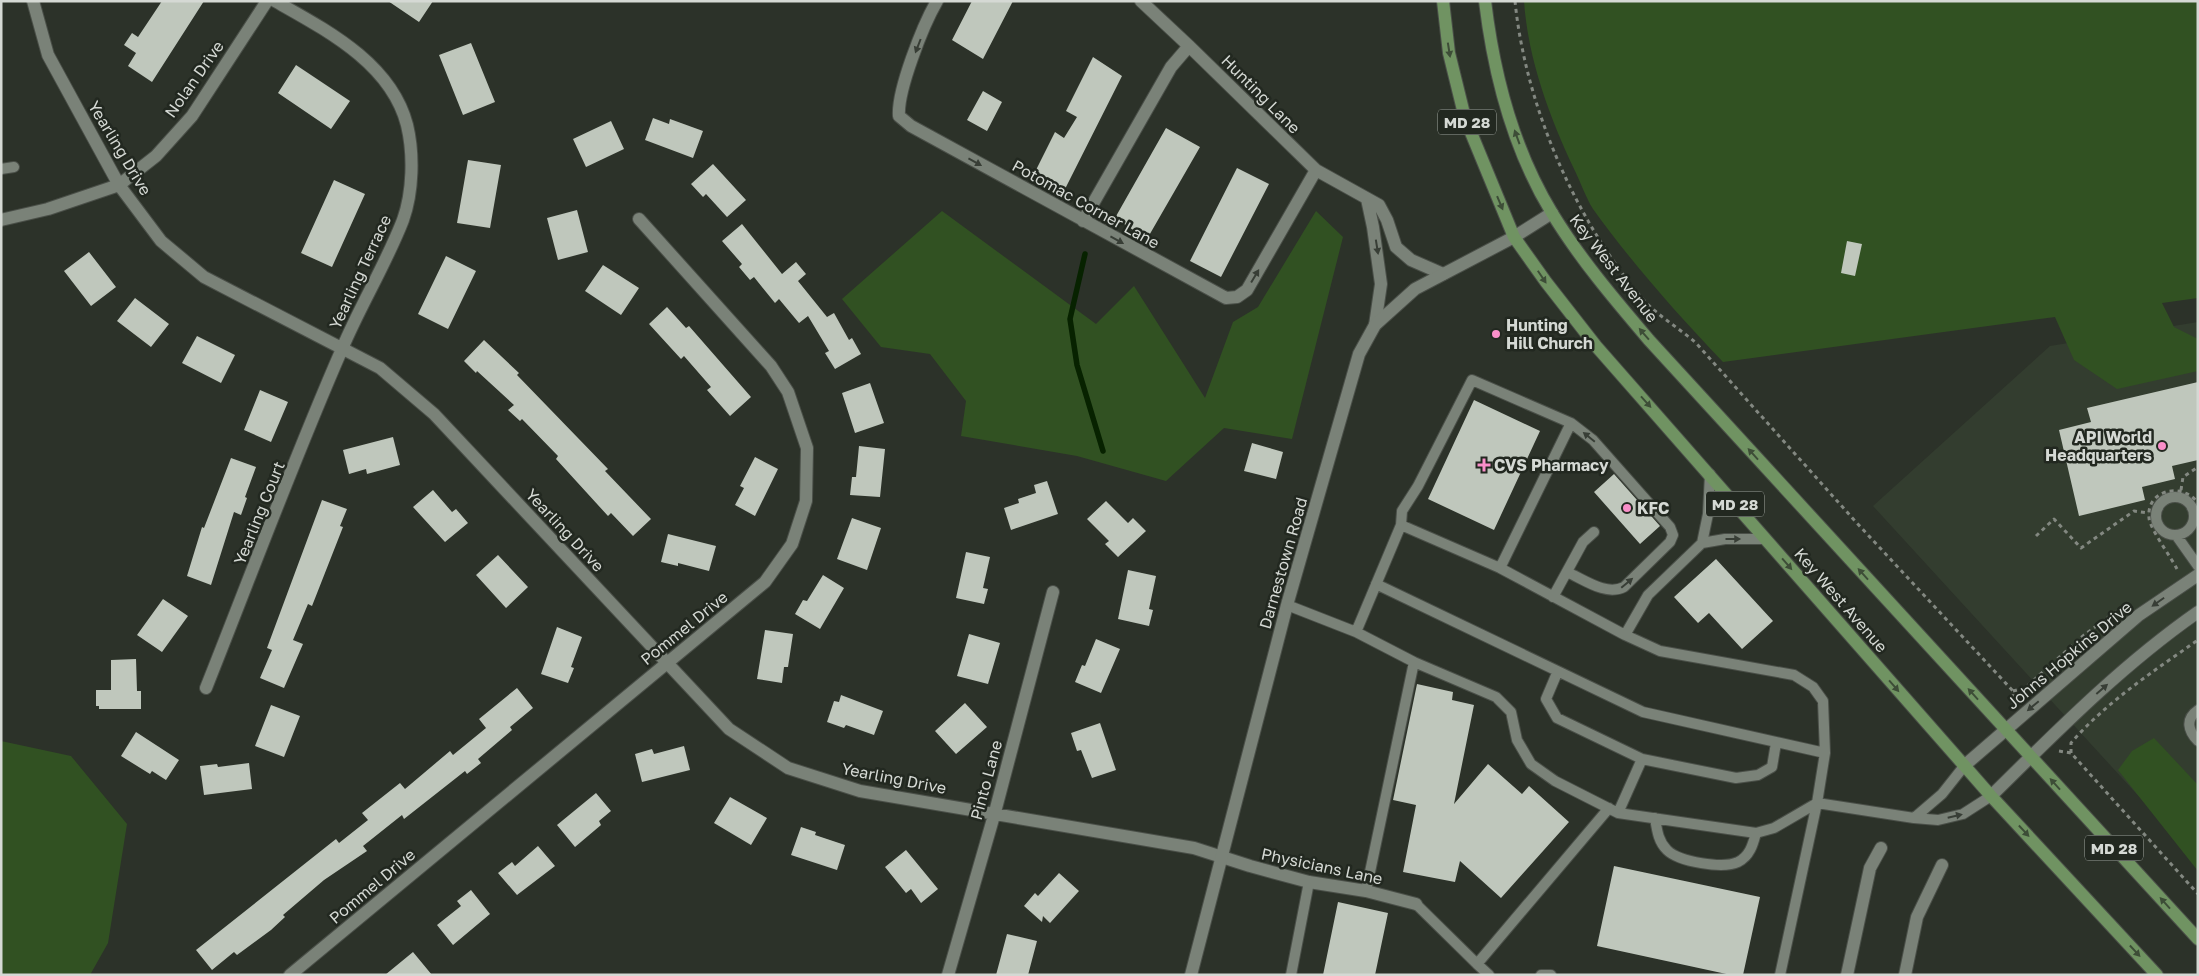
<svg xmlns="http://www.w3.org/2000/svg" width="2199" height="976" viewBox="0 0 2199 976" font-family="'Golos Text',sans-serif">
<style>
.built{fill:#333d2f}
.green{fill:#315122}
.lines{fill:none;stroke-linecap:round;stroke-linejoin:round}
.stream{stroke:#072200;stroke-width:5.5}
.building{fill:#bfc7bc}
.lane-casing{stroke:#4a4f48;stroke-width:12}
.street-casing{stroke:#4a4f48;stroke-width:14}
.secondary-casing{stroke:#4a4f48;stroke-width:14}
.primary-casing{stroke:#4a4f48;stroke-width:14}
.path{stroke:#838881;stroke-width:3;stroke-dasharray:4 4;stroke-linecap:butt}
.lane{stroke:#7a8278;stroke-width:10}
.street{stroke:#7a8278;stroke-width:12}
.secondary{stroke:#7a8278;stroke-width:12}
.primary{stroke:#709362;stroke-width:12}
.oneway{fill:#383e36}
.oneway2{fill:#3d4d37}
.poi-dot{fill:#f98fc9;stroke:#222820;stroke-width:2}
.labels{text-anchor:middle;dominant-baseline:central;stroke-width:5;stroke-linejoin:round;paint-order:stroke}
.shield{fill:#222820;stroke:#9fa49e;stroke-width:1}
.shield-label{font-size:15px;font-weight:bold;fill:#d5d9d4}
.street-label{font-size:16px;fill:#d5d9d4;stroke:#222820}
.poi-label{font-size:16px;font-weight:bold;fill:#d5d9d4;stroke:#222820;text-anchor:start}
</style>
<rect width="100%" height="100%" fill="#2c3229"/>
<path class="built" d="M2198 322V861L1873 506 2050 346Z"/>
<path class="green" d="M1524 1H2198V298L2162 303 2174 327 2198 339V371L2117 389 2074 360 2055 317 1723 362C1677 314 1632 263 1593 209 1586 198 1581 183 1575 171 1550 118 1528 60 1524 1Z
M942 211 1096 324 1134 286 1205 398 1233 322 1258 307 1316 211 1343 237 1292 439 1224 428 1166 481 1077 456 961 436 966 401 930 354 881 347 842 299Z
M2154 738 2198 785V871L2118 770 2132 751Z
M1 741 71 756 127 824 108 943 90 975H1Z"/>
<g class="lines">
<path class="stream" d="M1085 254 1070 319 1077 365 1103 451"/>
</g>
<path class="building" d="M162 1H204L152 82 128 66 136 53 124 45 132 33 138 37Z
M388 1H433L419 22Z
M972 1H1013L983 59 952 40Z
M471 43 495 102 463 115 439 55Z
M1093 57 1122 76 1065 189 1035 172 1055 132 1064 138 1077 117 1066 111Z
M296 65 350 101 331 129 278 93Z
M983 91 1002 102 987 131 967 120Z
M653 118 669 124 670 119 703 131 693 158 645 140Z
M611 121 624 149 586 167 573 139Z
M1166 128 1200 147 1147 239 1115 218Z
M468 160 501 165 490 228 457 223Z
M713 164 746 200 727 217 706 194 703 197 691 184Z
M1237 168 1269 184 1221 277 1190 261Z
M334 180 365 194 332 267 301 253Z
M577 210 588 252 558 260 547 218Z
M742 224 782 274 796 262 806 274 798 281 827 317 834 313 849 340 852 338 861 354 835 369 825 353 829 351 808 316 799 323 779 299 775 303 754 277 750 280 739 267 742 264 722 241Z
M1847 241 1862 244 1855 276 1841 273Z
M89 252 116 287 91 306 64 271Z
M446 256 476 271 448 329 418 314Z
M603 265 639 288 621 315 585 291Z
M135 298 169 324 151 347 117 321Z
M667 307 686 328 689 326 751 397 730 416 707 390 711 387 684 356 681 359 649 324Z
M197 336 235 355 221 383 182 363Z
M484 340 519 373 517 375 608 469 605 471 651 519 633 536 611 513 608 516 556 459 558 456 522 419 520 421 508 410 514 405 477 371 476 373 464 361Z
M2198 382V460L2172 466 2175 479 2142 487 2145 500 2079 516 2059 430 2091 422 2087 408Z
M870 383 884 423 855 433 842 393Z
M260 390 288 402 271 442 244 430Z
M1474 400 1540 431 1494 530 1428 499Z
M393 437 400 465 367 474 366 469 349 474 343 450Z
M1252 443 1283 452 1276 479 1244 471Z
M859 446 885 449 880 497 850 495 852 477H856Z
M755 457 778 469 755 516 735 505 744 488 740 486Z
M231 458 256 467 245 497 247 498 241 515 234 512 211 585 187 576 202 527 204 528Z
M1614 474 1660 526 1640 544 1594 492Z
M1047 481 1058 514 1011 530 1004 508 1019 503 1018 499 1036 493 1034 485Z
M433 490 452 512 456 509 468 523 445 542 413 507Z
M322 500 347 509 340 526 343 527 312 606 308 604 293 640 303 644 284 688 260 678 272 650 267 648Z
M1106 501 1128 523 1133 518 1146 531 1118 557 1105 544 1109 541 1087 519Z
M852 518 881 528 867 570 837 559Z
M668 534 716 546 709 571 678 563V566L661 562Z
M966 552 990 557 983 588 988 589 984 604 956 598Z
M498 555 528 587 506 608 476 575Z
M1716 559 1773 621 1742 649 1709 613 1698 623 1674 597Z
M1128 570 1156 576 1149 609 1153 610 1149 626 1118 619Z
M823 575 844 588 820 629 795 614 803 600 807 601Z
M163 599 188 616 162 652 137 635Z
M557 627 582 637 571 667 574 668 568 683 541 674Z
M765 630 793 634 788 667H784L782 683 757 679Z
M969 634 1000 643 988 684 957 676Z
M1096 639 1120 649 1101 693 1075 682 1082 665 1085 666Z
M136 659 137 691H141V709H99V706H96V690H111V660Z
M1417 684 1453 692 1452 700 1474 705 1454 804 1488 764 1522 794 1529 786 1569 822 1501 898 1460 861 1455 882 1403 872 1416 805 1393 800Z
M517 688 533 708 510 727 512 730 478 759 481 763 467 774 465 771 404 819 402 815 363 846 367 851 324 880 283 915 285 917 271 930 237 955 234 952 212 970 196 950 336 839 339 843 368 820 362 813 400 783 405 789 450 751 453 755 486 728 479 719Z
M841 695 883 711 874 735 846 725 844 728 827 722 834 701 839 702Z
M965 703 987 727 956 754 935 731Z
M271 705 300 716 284 757 255 746Z
M1100 723 1116 770 1092 778 1081 750 1077 751 1071 733Z
M136 732 179 760 166 780 152 771 150 774 121 756Z
M684 746 690 770 642 782 635 754 652 749 654 754Z
M249 763 252 789 204 795 200 766 217 764 218 767Z
M596 793 611 811 599 821 601 825 575 847 557 825Z
M730 797 767 818 751 845 714 823Z
M801 827 816 832 815 835 845 845 837 870 791 855Z
M538 846 555 866 517 895 498 873 512 862 515 866Z
M906 850 938 889 921 903 911 889 906 893 885 867Z
M1614 866 1760 897 1743 975H1731L1597 946Z
M1059 873 1079 891 1050 923 1043 916 1042 922 1024 906 1035 893 1038 896Z
M471 890 490 914 453 945 437 925 461 906 457 901Z
M1338 902 1388 913 1375 975H1323Z
M1007 934 1037 941 1028 975H996Z
M413 952 432 975H385Z"/>
<g class="lines">
<g class="lane-casing">
<path id="lane" d="M1 169 14 167
M1710 474 1708 514 1702 543 1725 539H1766
M2156 516a19 19 0 1 1 38 0a19 19 0 1 1-38 0Z
M2176 535 2198 566
M1500 568 1571 423 1472 380 1418 486 1402 511 1401 525 1500 568 1625 635 1660 651 1794 675 1813 687 1823 701 1825 753 1817 803 1780 975
M1567 572C1585 580 1606 596 1624 587L1670 542 1673 535 1670 527 1593 440 1571 423
M1376 584 1643 712 1825 753
M1553 597 1583 542 1594 532
M1287 605 1356 632 1414 662 1496 697 1511 712 1517 740 1531 764 1555 781 1618 813 1756 833 1774 828 1817 803 1914 818 1938 820 1963 814 1991 796
M1356 632 1401 525
M1625 635 1648 595 1702 543
M1557 673 1546 699 1557 718 1642 759
M2198 710C2185 719 2188 731 2198 741
M1618 813 1642 759 1736 778 1758 775 1772 767 1776 743
M1655 818C1657 830 1658 841 1667 850 1679 862 1723 869 1738 862 1750 856 1753 844 1756 833
M1914 818 1942 794 1965 765
M1366 891 1414 662
M1416 904 1477 964 1609 808
M1477 964 1489 975
M1291 975 1309 882
M1541 975H1551"/>
</g>
<g class="street-casing">
<path id="street" d="M33 1 48 55 119 185 161 241 204 277 380 368 434 414 729 729 788 768 860 791 1194 848 1250 866 1309 882 1366 891 1416 904
M937 1C923 25 897 91 899 116L911 126 1226 298 1237 297 1247 290 1316 170
M1141 1 1189 46 1316 170 1379 205 1387 220 1396 247 1411 260 1443 274
M1367 199 1373 227 1381 284 1375 325
M1 220 48 209 119 185 156 156 192 116 267 1
M1083 221 1171 67 1189 46
M206 688C251 575 293 461 342 349 360 306 386 264 403 220 413 192 414 154 407 125 391 63 326 30 275 1
M1965 765 2139 615 2198 575
M1991 796C2057 731 2122 665 2198 612
M290 975 765 582 792 544 806 501 807 448 788 392 771 366 639 219
M948 975 995 812 1053 592
M1847 975 1870 868 1881 848
M1905 975 1917 917 1942 865"/>
</g>
<g class="secondary-casing">
<path id="secondary" d="M1191 975 1287 605 1359 354 1375 325 1415 289 1514 237 1552 213"/>
</g>
<g class="primary-casing">
<path id="primary" d="M1443 1 1449 53 1465 118 1514 237 1546 282 1596 346 1991 796 2157 975
M1485 1C1494 76 1513 149 1552 213 1580 259 1615 300 1649 340L2198 939"/>
</g>
<path class="path" d="M1515 1C1525 103 1574 218 1641 297 1656 315 1678 327 1696 343L1855 521 2013 691V704
M2181 490 2183 477 2198 467
M2036 536 2054 519 2081 548 2134 511 2149 513
M2177 569C2171 557 2150 529 2149 518 2146 489 2183 482 2198 503
M2013 691 2025 688 2084 635 2128 603
M2059 751 2071 753 2198 894
M2071 753V743C2105 703 2155 670 2198 640"/>
<use href="#lane" class="lane"/>
<use href="#street" class="street"/>
<use href="#secondary" class="secondary"/>
<use href="#primary" class="primary"/>
</g>
<defs><path id="oneway-solid" d="M-6-.8H1V-3.2L6.5 0L1 3.2V.8H-6Z" transform="scale(1.25)"/></defs>
<g class="oneway">
<use href="#oneway-solid" transform="translate(918 46) rotate(111)"/>
<use href="#oneway-solid" transform="translate(975 162) rotate(29)"/>
<use href="#oneway-solid" transform="translate(1117 240) rotate(29)"/>
<use href="#oneway-solid" transform="translate(1377 247) rotate(81)"/>
<use href="#oneway-solid" transform="translate(1255 276) rotate(-59)"/>
<use href="#oneway-solid" transform="translate(1589 437) rotate(-141)"/>
<use href="#oneway-solid" transform="translate(1733 539)"/>
<use href="#oneway-solid" transform="translate(1627 583) rotate(-40)"/>
<use href="#oneway-solid" transform="translate(2158 602) rotate(145)"/>
<use href="#oneway-solid" transform="translate(2102 689) rotate(-41)"/>
<use href="#oneway-solid" transform="translate(2033 706) rotate(140)"/>
<use href="#oneway-solid" transform="translate(1955 816) rotate(-13)"/>
</g>
<g class="oneway2">
<use href="#oneway-solid" transform="translate(1449 50) rotate(81)"/>
<use href="#oneway-solid" transform="translate(1517 137) rotate(-110)"/>
<use href="#oneway-solid" transform="translate(1500 203) rotate(67)"/>
<use href="#oneway-solid" transform="translate(1542 277) rotate(56)"/>
<use href="#oneway-solid" transform="translate(1644 334) rotate(-131)"/>
<use href="#oneway-solid" transform="translate(1646 402) rotate(48)"/>
<use href="#oneway-solid" transform="translate(1753 454) rotate(-132)"/>
<use href="#oneway-solid" transform="translate(1787 564) rotate(49)"/>
<use href="#oneway-solid" transform="translate(1863 574) rotate(-132)"/>
<use href="#oneway-solid" transform="translate(1894 686) rotate(49)"/>
<use href="#oneway-solid" transform="translate(1973 694) rotate(-132)"/>
<use href="#oneway-solid" transform="translate(2055 784) rotate(-132)"/>
<use href="#oneway-solid" transform="translate(2024 831) rotate(47)"/>
<use href="#oneway-solid" transform="translate(2165 903) rotate(-132)"/>
<use href="#oneway-solid" transform="translate(2135 951) rotate(47)"/>
</g>
<g class="poi-dot">
<circle cx="1496" cy="334" r="5"/>
<circle cx="2162" cy="446" r="5"/>
<path d="M1481.5 457.5h5v5h5v5h-5v5h-5v-5h-5v-5h5z"/>
<circle cx="1627" cy="508" r="5"/>
</g>
<g class="labels">
<g class="shield">
<rect x="1438" y="109.5" width="58" height="25" rx="4"/>
<rect x="1706" y="491.5" width="58" height="25" rx="4"/>
<rect x="2085" y="835.5" width="58" height="25" rx="4"/>
</g>
<g class="shield-label">
<text x="1467" y="122">MD 28</text>
<text x="1735" y="504">MD 28</text>
<text x="2114" y="848">MD 28</text>
</g>
<g class="street-label">
<text transform="translate(194 79) rotate(-55)">Nolan Drive</text>
<text transform="translate(1261 94) rotate(45)">Hunting Lane</text>
<text transform="translate(120 148) rotate(59)">Yearling Drive</text>
<text transform="translate(1086 204) rotate(29)">Potomac Corner Lane</text>
<text transform="translate(1614 268) rotate(52)">Key West Avenue</text>
<text transform="translate(360 272) rotate(-65)">Yearling Terrace</text>
<text transform="translate(259 513) rotate(-68)">Yearling Court</text>
<text transform="translate(565 530) rotate(47)">Yearling Drive</text>
<text transform="translate(1283 563) rotate(-74)">Darnestown Road</text>
<text transform="translate(1841 600) rotate(49)">Key West Avenue</text>
<text transform="translate(684 628) rotate(-39)">Pommel Drive</text>
<text transform="translate(2069 655) rotate(-40)">Johns Hopkins Drive</text>
<text transform="translate(894 778) rotate(11)">Yearling Drive</text>
<text transform="translate(986 780) rotate(-75)">Pinto Lane</text>
<text transform="translate(1322 866) rotate(12)">Physicians Lane</text>
<text transform="translate(372 886) rotate(-40)">Pommel Drive</text>
</g>
<g class="poi-label">
<text x="1506" y="325">Hunting<tspan x="1506" dy="18">Hill Church</tspan></text>
<text x="2152" y="437" text-anchor="end">API World<tspan x="2152" dy="18">Headquarters</tspan></text>
<text x="1494" y="465">CVS Pharmacy</text>
<text x="1637" y="508">KFC</text>
</g>
</g>
<rect width="2199" height="976" fill="none" stroke="#d5d9d4" stroke-width="5"/>
</svg>
